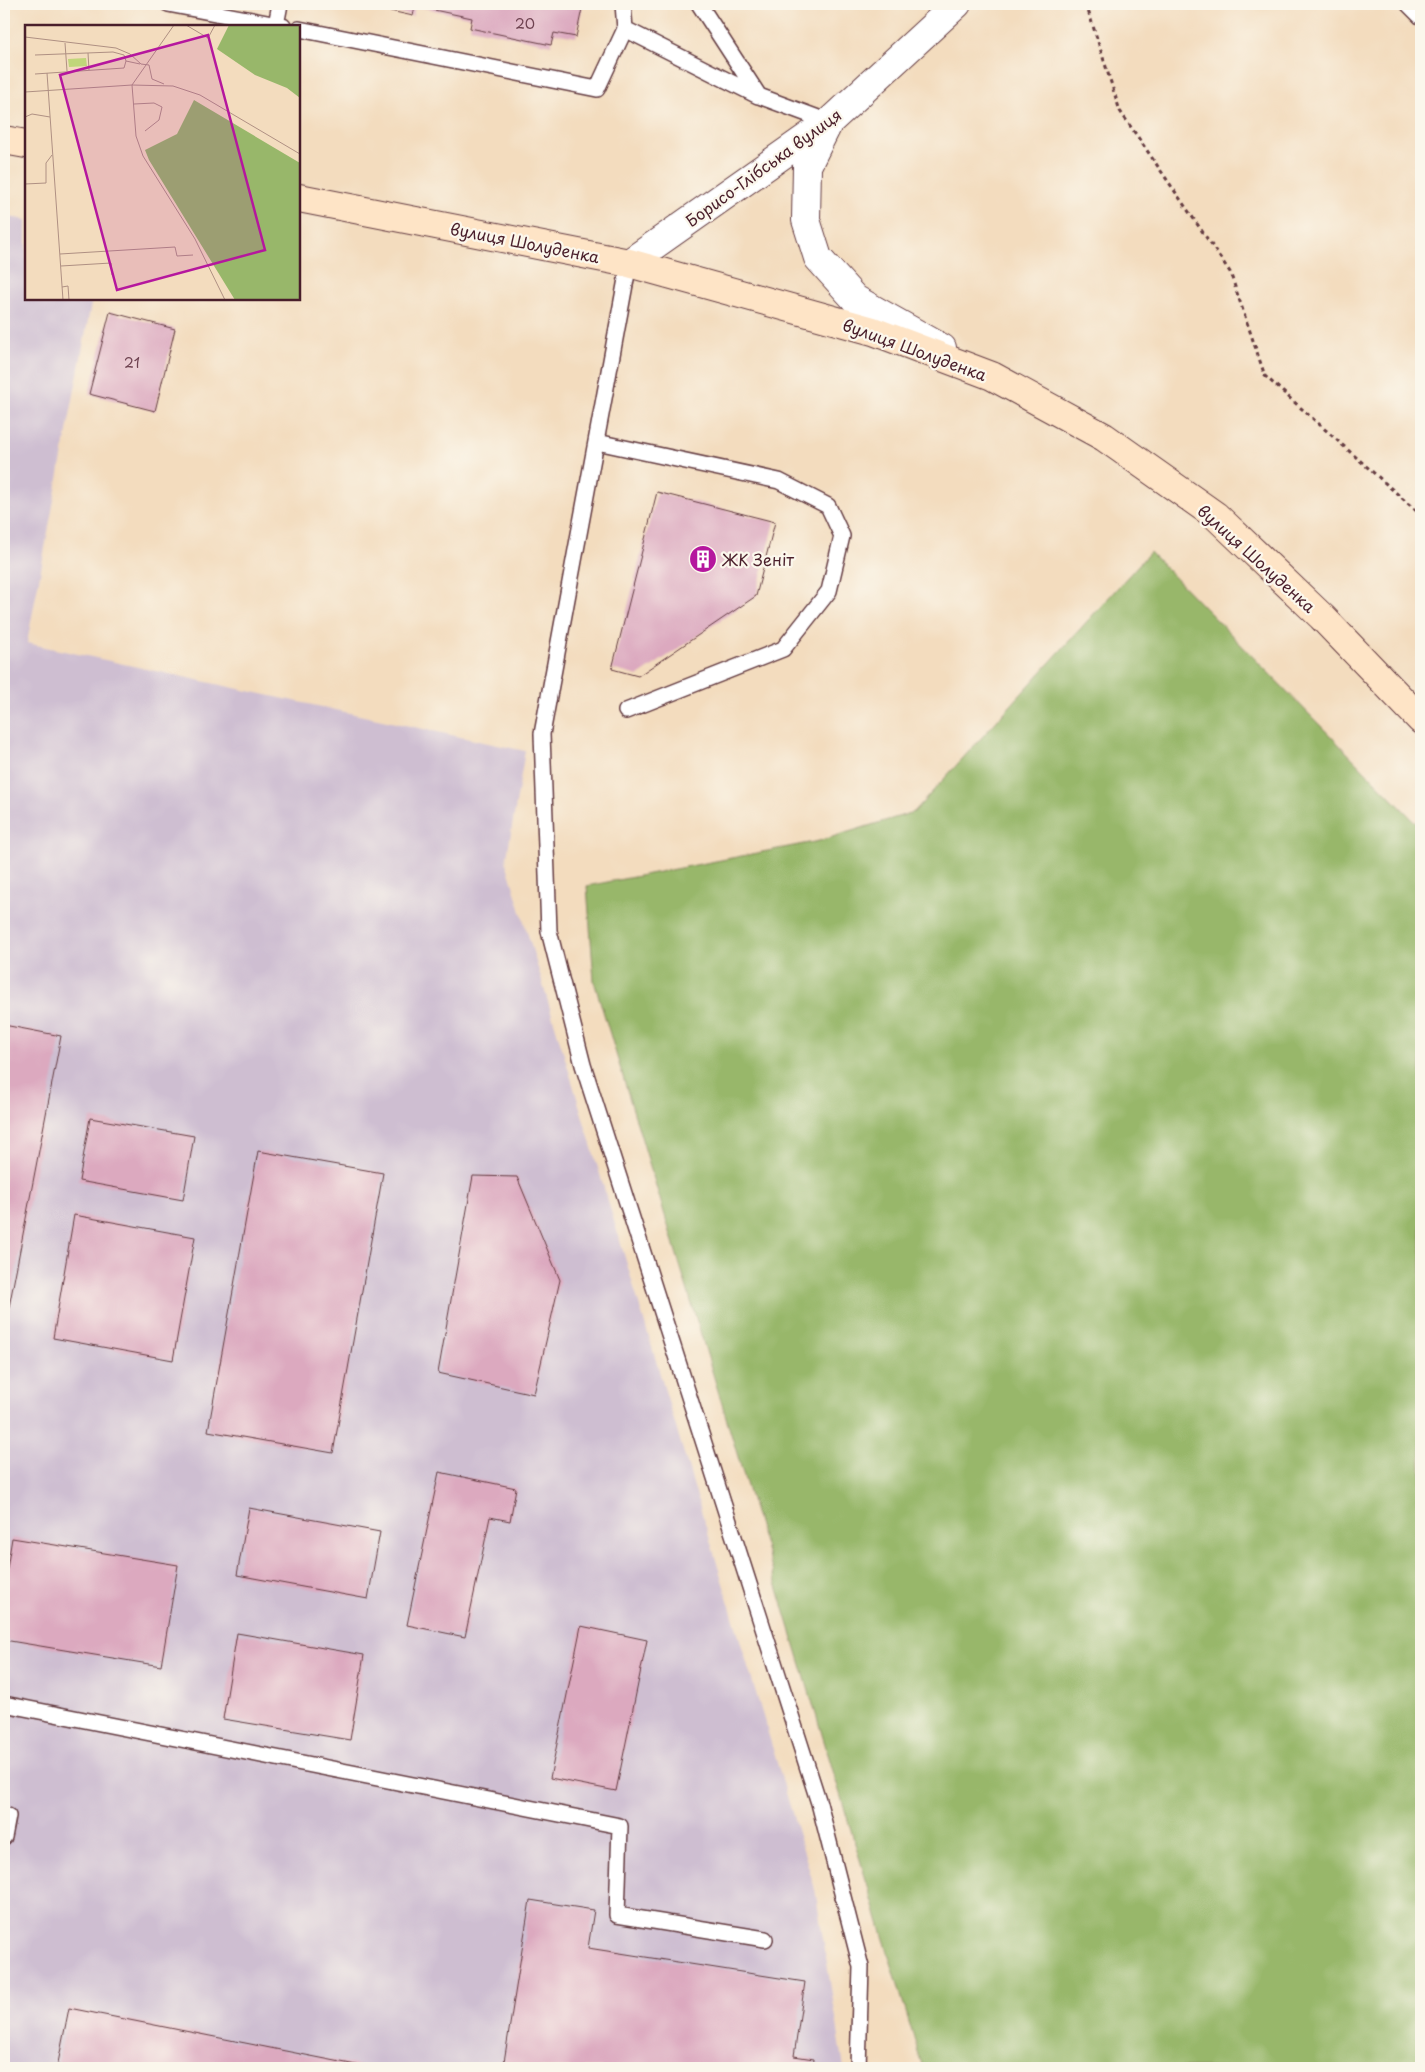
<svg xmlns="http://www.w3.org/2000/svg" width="1425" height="2072" viewBox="0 0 1425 2072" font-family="'Playpen Sans',sans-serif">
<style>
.industrial{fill:#cebed1}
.forest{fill:#98b76a;stroke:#716b4a}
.building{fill:#dca9bf}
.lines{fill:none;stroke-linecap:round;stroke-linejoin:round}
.lane-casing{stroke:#633b41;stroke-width:18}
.street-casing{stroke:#633b41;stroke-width:30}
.secondary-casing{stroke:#633b41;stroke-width:30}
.path{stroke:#633b41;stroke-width:3;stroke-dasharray:4 4;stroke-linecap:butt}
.lane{stroke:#fff;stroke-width:15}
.street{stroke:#fff;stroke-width:28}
.secondary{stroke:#fee4c6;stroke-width:28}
.labels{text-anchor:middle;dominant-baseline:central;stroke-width:4.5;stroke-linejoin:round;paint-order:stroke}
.number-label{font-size:14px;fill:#6e4250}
.street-label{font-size:16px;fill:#4a1f2b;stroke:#fbf7ec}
.poi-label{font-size:16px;fill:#4a1f2b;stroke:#fbf7ec;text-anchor:start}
.inset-road{fill:none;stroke:#af9083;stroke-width:1}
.view{fill:#b5179e;fill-opacity:0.15;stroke:#b5179e;stroke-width:2.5}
.inset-edge{fill:none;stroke:#4a1f2b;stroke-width:2.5}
</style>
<rect width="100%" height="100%" fill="#fbf7ec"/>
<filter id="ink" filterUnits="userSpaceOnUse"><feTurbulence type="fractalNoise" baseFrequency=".02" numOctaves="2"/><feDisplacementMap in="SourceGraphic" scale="10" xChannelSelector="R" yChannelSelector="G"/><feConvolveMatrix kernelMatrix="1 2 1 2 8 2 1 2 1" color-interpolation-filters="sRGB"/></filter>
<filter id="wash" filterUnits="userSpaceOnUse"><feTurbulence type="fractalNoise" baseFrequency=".0096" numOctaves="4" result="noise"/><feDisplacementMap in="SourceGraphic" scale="20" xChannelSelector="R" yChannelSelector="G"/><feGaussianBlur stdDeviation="1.12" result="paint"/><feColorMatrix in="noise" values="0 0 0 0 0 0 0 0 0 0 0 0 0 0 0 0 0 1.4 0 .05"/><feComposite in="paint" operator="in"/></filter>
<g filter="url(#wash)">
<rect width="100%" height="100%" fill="#f3dcbe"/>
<path class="industrial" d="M4 216 26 220V299H92L27 643 525 751 506 862 815 1889 844 2068H4Z"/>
<path class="forest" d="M1150 552 1421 828V2068H923L594 981 587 886 819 841 914 812Z"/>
<g id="blocks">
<path class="building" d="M359 4H583L576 37 554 33 551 45 470 28 472 18 415 6 413 16Z
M110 312 175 329 155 411 89 394Z
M657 492 775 522 756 596 638 676 612 669Z
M4 1025 61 1036 5 1328H4Z
M90 1118 194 1136 183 1200 79 1181Z
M258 1151 383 1173 333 1453 208 1431Z
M473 1176 517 1177 560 1280 534 1394 438 1373Z
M74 1215 195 1237 173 1360 53 1338Z
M439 1472 516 1488 510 1521 490 1517 465 1637 407 1625Z
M249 1508 380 1532 368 1599 237 1575Z
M12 1538 178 1565 161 1666 4 1640V1587Z
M581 1626 647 1640 616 1791 550 1778Z
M237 1633 364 1655 350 1740 223 1719Z
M530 1900 594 1910 588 1948 805 1982 794 2056 814 2059 813 2068H503Z
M69 2008 366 2067V2068H57Z"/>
</g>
</g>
<g filter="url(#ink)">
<use href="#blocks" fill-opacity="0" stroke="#633b41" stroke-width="1"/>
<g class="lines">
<g class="lane-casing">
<path id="lane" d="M168 4 283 26
M623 4 625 29 758 96
M699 4 759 96 829 122
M1408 4 1421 17
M276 25 280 4
M299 29 597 89 625 29
M629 263 542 734 549 931 583 1065 819 1803 861 1967 858 2068
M597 442 779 481 828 506 842 536 829 591 783 649 626 711
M4 1704 620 1826 617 1915 765 1939
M4 1815 8 1816 4 1837"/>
</g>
<g class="street-casing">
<path id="street" d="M827 126 807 166 806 220 818 258 855 299 942 348
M629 263 829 122 957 4"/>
</g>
<g class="secondary-casing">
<path id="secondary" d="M4 140 26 144
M299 198 629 263 873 331 992 376 1104 437 1216 516 1322 617 1421 720"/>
</g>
<path class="path" d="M1086 4 1120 111 1230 272 1265 376 1421 515"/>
<use href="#lane" class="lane"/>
<use href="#street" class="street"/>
<use href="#secondary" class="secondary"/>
</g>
</g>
<defs>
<g id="building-disc" transform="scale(1.4375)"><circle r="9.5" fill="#b5179e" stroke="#fbf7ec"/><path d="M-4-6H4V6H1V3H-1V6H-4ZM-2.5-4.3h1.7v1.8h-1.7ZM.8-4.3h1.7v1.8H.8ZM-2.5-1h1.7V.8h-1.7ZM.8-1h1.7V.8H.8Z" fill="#fff"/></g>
</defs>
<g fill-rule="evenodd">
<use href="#building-disc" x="703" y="559"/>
</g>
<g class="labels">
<g class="number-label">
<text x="525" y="23">20</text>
<text x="132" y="362">21</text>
</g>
<g class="street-label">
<text transform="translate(763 167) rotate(-36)">Борисо-Глібська вулиця</text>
<text transform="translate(525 242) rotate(11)">вулиця Шолуденка</text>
<text transform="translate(915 349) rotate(20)">вулиця Шолуденка</text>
<text transform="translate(1257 558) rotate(42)">вулиця Шолуденка</text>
</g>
<g class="poi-label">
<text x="722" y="559">ЖК Зеніт</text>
</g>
</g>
<g transform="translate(25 25)">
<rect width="275" height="275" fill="#f3dcbe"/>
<path d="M61 33 62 41 44 42 43 34Z" fill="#c0d67a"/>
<path d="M204 0H275V73L262 63 230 50 192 24ZM169 75 275 138V275H210L124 135 120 125 152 109Z" fill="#98b76a"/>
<path class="inset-road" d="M149 0 107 60 111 111 118 131 170 214 200 275M161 0 183 13 190 0M0 12 91 23 105 29 116 39 124 40 127 54 139 59M40 18 42 46M63 28 64 45M10 30 88 27 99 30 101 36 115 39M22 48 38 275M10 49 99 43 101 36M0 67 107 60 148 61 175 70 275 129M109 79 129 78 137 82 134 95 120 106M0 92 7 89 25 92M0 159 21 158V138L27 130M35 229 150 222 152 231 168 230M36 241 86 238 87 250M37 262 43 261 44 275"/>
<path class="view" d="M183 10 240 225 92 265 35 50Z"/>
<rect width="275" height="275" class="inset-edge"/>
</g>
<rect width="1425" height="2072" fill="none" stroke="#fbf7ec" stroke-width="20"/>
</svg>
